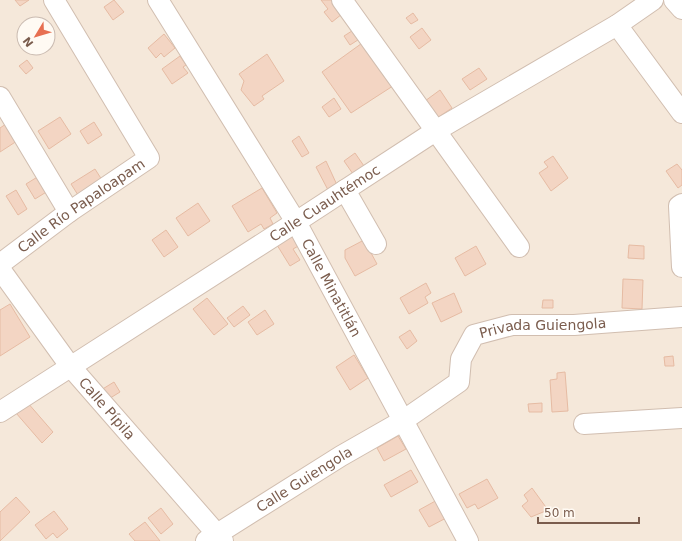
<svg xmlns="http://www.w3.org/2000/svg" width="682" height="541" viewBox="0 0 682 541" font-family="'DejaVu Sans',sans-serif">
<style>
.residential{fill:#f5e8da;fill-rule:evenodd}
.building{fill:#f3d5c3;stroke:#e6bba3}
.lines{fill:none;stroke-linecap:round;stroke-linejoin:round}
.minor-casing{stroke:#d1beb0;stroke-width:22}
.minor{stroke:#fff;stroke-width:20}
.labels{text-anchor:middle;dominant-baseline:central;stroke-width:4;stroke-linejoin:round;paint-order:stroke}
.street-label{font-size:14px;fill:#7a5c4d;stroke:#fffaf3}
</style>
<rect width="100%" height="100%" fill="#fdf6ec"/>
<path class="residential" d="M0 0H682V541H0ZM24 24H48V48H24Z"/>
<path class="building" d="M15 0H29L20 6Z
M114 0 124 12 113 20 104 7Z
M321 0H336L342 14 332 22 324 12 328 9Z
M413 13 418 20 411 24 406 18Z
M422 28 431 40 419 49 410 37Z
M355 29 361 38 350 45 344 36Z
M164 34 175 48 164 57 161 53 156 58 148 48Z
M365 41 396 84 351 113 322 72Z
M267 54 284 81 262 96 264 99 254 106 241 90 244 81 239 74Z
M180 56 186 65 183 67 188 73 172 84 162 69Z
M27 60 33 68 26 74 19 66Z
M479 68 487 79 470 90 462 79Z
M440 90 452 108 437 118 425 101Z
M334 98 341 109 329 117 322 107Z
M60 117 71 134 49 149 38 131Z
M9 122 20 139 0 152V128Z
M94 122 102 135 88 144 80 131Z
M299 136 309 153 302 157 292 141Z
M355 153 364 166 353 174 344 161Z
M553 156 568 178 551 191 539 173 548 167 544 162Z
M326 161 337 185 328 190 316 167Z
M677 164 682 170V185L678 188 666 171Z
M95 169 102 180 78 195 71 184Z
M39 176 48 191 35 199 26 184Z
M262 188 277 213 270 218 273 224 264 229 261 224 248 232 232 206Z
M16 190 27 209 18 215 6 196Z
M198 203 210 221 188 236 176 218Z
M166 230 178 247 164 257 152 240Z
M296 234 302 244 293 249 300 260 290 266 277 245Z
M364 240 377 264 355 276 345 258V250Z
M629 245 644 246V259L628 258Z
M476 246 486 264 465 276 455 258Z
M623 279 643 280 642 309 622 308Z
M426 283 431 293 425 297 428 303 409 314 400 298Z
M454 293 462 312 441 322 432 303Z
M207 298 228 324 214 335 193 309Z
M543 300H553V308H542Z
M10 304 30 337 0 356V310Z
M243 306 250 315 234 327 227 318Z
M265 310 274 324 257 335 248 322Z
M410 330 417 341 407 349 399 337Z
M354 355 368 378 350 390 336 367Z
M673 356 674 366H665L664 357Z
M565 372 568 411 552 412 550 380 557 379V373Z
M114 382 120 392 107 400 101 390Z
M27 402 53 432 42 443 16 413Z
M542 403V412H529L528 404Z
M398 436 406 449 384 461 377 448Z
M411 470 418 482 391 497 384 485Z
M487 479 498 498 478 509 475 504 467 508 459 494Z
M532 488 548 510 531 517 522 506 528 501 524 495Z
M16 497 30 512 0 541V512Z
M439 499 448 517 429 527 419 510Z
M161 508 173 524 161 534 148 518Z
M54 511 68 529 57 538 53 533 46 539 35 525Z
M145 522 160 541H135L129 534Z"/>
<g class="lines">
<g class="minor-casing">
<g id="minor">
<path id="s1" d="M158 0 296 222 468 541"/>
<path d="M342 0 519 247"/>
<path d="M674 0 682 9"/>
<path d="M617 25 682 113"/>
<path d="M0 97 69 212"/>
<path d="M345 190 376 244"/>
<path d="M682 204 679 206 682 267"/>
<path id="s2" d="M0 264 69 212 149 158 54 0"/>
<path id="s3" d="M0 269 70 366 223 541"/>
<path id="s4" d="M0 412 296 222 437 130 617 25 653 0"/>
<path d="M584 424 682 418"/>
<path id="s5" d="M206 541 341 456 404 420 459 382 461 359 474 335 512 325H574L682 317"/>
</g>
</g>
<use href="#minor" class="minor"/>
</g>
<g class="labels">
<g class="street-label">
<text stroke="none"><textPath href="#s4" startOffset="386">Calle Cuauhtémoc</textPath></text>
<text stroke="none"><textPath href="#s2" startOffset="100">Calle Río Papaloapam</textPath></text>
<text stroke="none"><textPath href="#s1" startOffset="336">Calle Minatitlán</textPath></text>
<text stroke="none"><textPath href="#s5" startOffset="419">Privada Guiengola</textPath></text>
<text stroke="none"><textPath href="#s3" startOffset="176">Calle Pípila</textPath></text>
<text stroke="none"><textPath href="#s5" startOffset="116">Calle Guiengola</textPath></text>
</g>
</g>
<g transform="translate(36 36) rotate(232)"><circle r="19" fill="#fffaf3" stroke="#cabbb1"/>
<path d="M0-3L7 15L0 10L-7 15Z" fill="#e76f51"/>
<text y="-6" font-size="11" font-weight="bold" text-anchor="middle" fill="#7a5c4d">N</text>
</g>
<path d="M538 517v6h101v-6" fill="none" stroke="#7a5c4d" stroke-width="2"/>
<text x="544" y="517" font-size="12" fill="#7a5c4d" stroke="#fffaf3" stroke-width="3" paint-order="stroke">50 m</text>
</svg>
